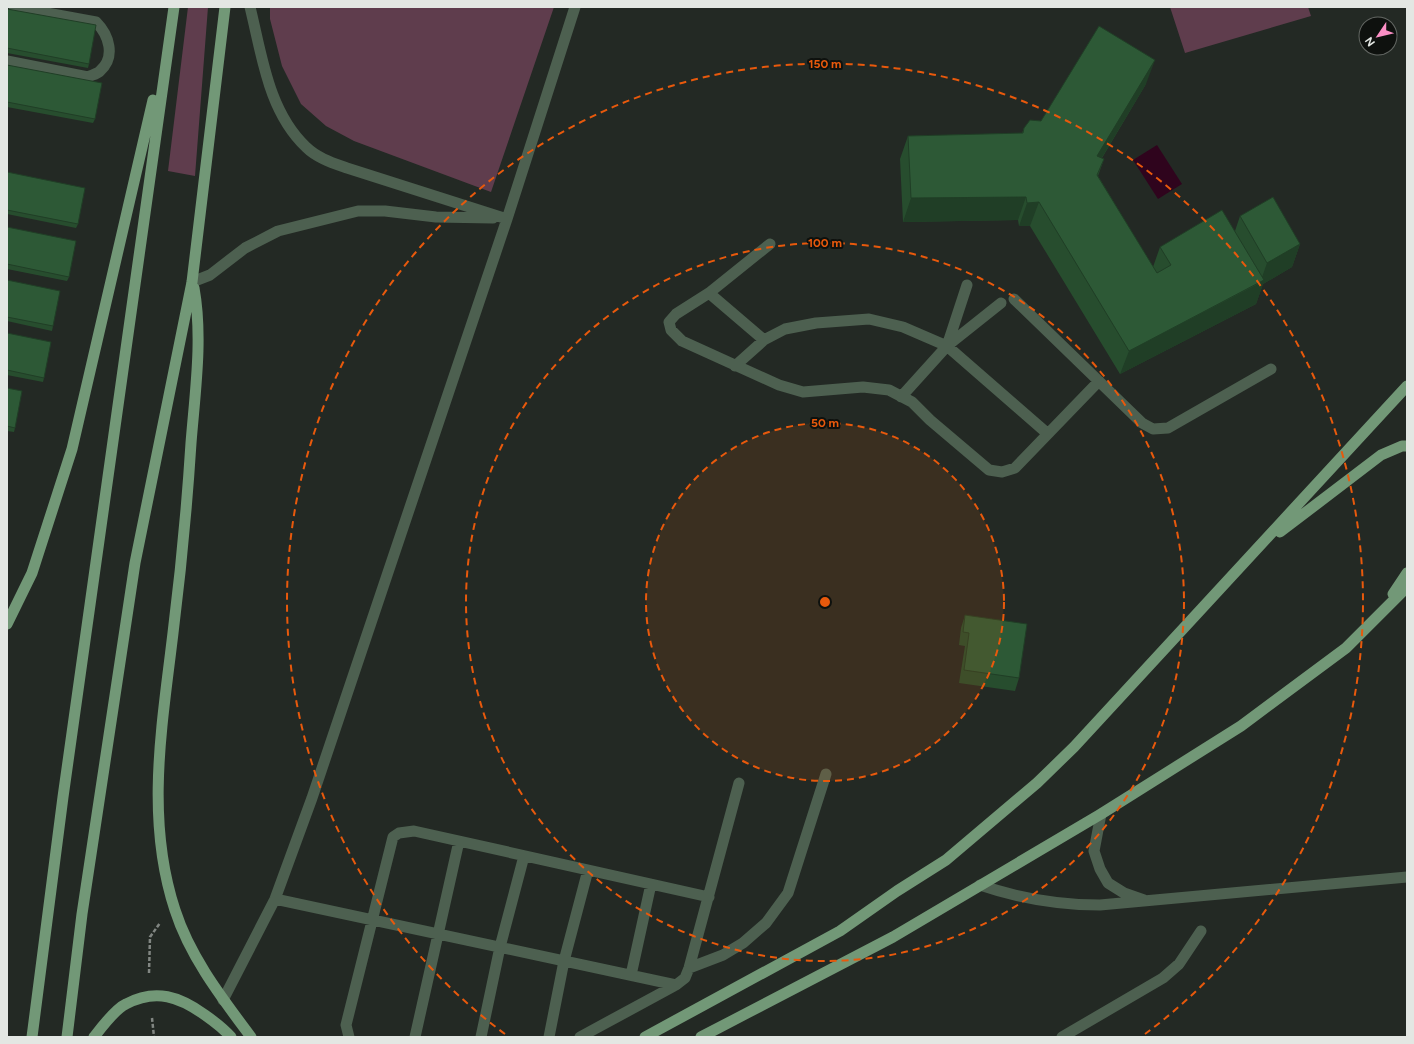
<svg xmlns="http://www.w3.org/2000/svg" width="1414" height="1044" viewBox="0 0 1414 1044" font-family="Figtree,sans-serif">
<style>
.green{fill:#5f3d4d}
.water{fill:#2f041d}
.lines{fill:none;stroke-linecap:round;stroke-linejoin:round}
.path{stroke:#818682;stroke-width:2.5;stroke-dasharray:4 2;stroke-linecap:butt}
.service{stroke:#4d6050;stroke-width:11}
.minor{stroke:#4d6050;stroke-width:11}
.primary{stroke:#729877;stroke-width:11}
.wall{fill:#274d2e}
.shaded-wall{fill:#203e26}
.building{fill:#2d5936;stroke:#203e26}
.ring{fill:none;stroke:#e8590c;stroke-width:2;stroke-dasharray:7 5}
.centre{fill:#e8590c;stroke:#0e110e;stroke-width:2}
.ring-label{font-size:12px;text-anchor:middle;font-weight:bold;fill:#e8590c;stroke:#0e110e;stroke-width:4;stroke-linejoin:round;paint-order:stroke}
</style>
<rect width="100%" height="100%" fill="#232924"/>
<path class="green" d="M188 7H208L195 176 168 171Z
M270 7H554L491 192 354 141 326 126 301 104 282 66 270 19Z
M1170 7H1308L1311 16 1185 53Z"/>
<path class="water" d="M1157 145 1182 184 1158 199 1133 160Z"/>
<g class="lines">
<path class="path" d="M149 973 150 937 160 923
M152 1018 154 1037"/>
<path class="service" d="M250 7C262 55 268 111 306 147 317 158 333 163 347 168L507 219
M7 61 88 77C92 75 97 74 100 71 116 57 109 35 96 22L14 7
M770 244 709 293 676 314 669 322 671 330 682 341 779 385 803 392 863 387 889 390 912 402 930 420 989 470 1002 472 1015 468 1099 381
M192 282 210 275 245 248 278 231 358 211H385L436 217 493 218
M709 293 764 340
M1014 299 1142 423 1153 429 1168 428 1271 369
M947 346 967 285
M735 366 764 340 785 329 816 323 869 319 903 327 947 346 1048 434
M901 397 947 346 1001 303
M275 899 676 985 685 978 689 968 739 783
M689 968 723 955 743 943 766 923 788 893 826 774
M631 975 651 884
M223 1000 275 899 312 798 507 219 575 7
M349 1037 346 1025 393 837 399 833 414 831 709 897
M415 1037 459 841
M481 1037 500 947 524 856
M549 1037 564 961 588 870
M580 1037 676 985
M1062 1037 1163 978 1179 964 1201 931"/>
<path class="minor" d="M1101 814 1094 851 1100 869 1108 883 1124 893 1144 900
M980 885C1018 898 1060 905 1100 905L1407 877"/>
<path class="primary" d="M194 288C203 338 195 392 191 443 187 506 181 569 173 633 162 726 145 819 175 910 190 957 222 998 251 1037
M1280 532 1381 455 1402 446H1407
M1393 594 1407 573
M7 624 32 573 72 449 153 100
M32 1037 63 797 174 7
M67 1037 82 914 135 563 192 282 225 7
M94 1037C101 1028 115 1009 126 1004 156 988 180 997 205 1015 215 1022 223 1028 231 1037
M645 1037 840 931 897 891 946 860 1037 783 1074 747 1407 386
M701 1037 893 937 1101 814 1241 726 1346 648 1407 587"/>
</g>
<path class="wall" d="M7 9 89 64 88 68 7 53Z
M7 65 95 119 93 123 7 107Z
M1146 84 1102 158 1104 159 1098 176 1153 267 1160 247 1235 231 1240 216 1300 244 1292 267 1263 284 1256 304 1120 374 1030 226H1019L1018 220 903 222 900 159 908 136 1022 133 1024 128Z
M7 172 78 224 76 228 7 214Z
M7 227 69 277 67 281 7 269Z
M7 280 53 326 52 331 7 321Z
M7 333 44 378 43 382 7 375Z
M7 388 15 428 14 432 7 431Z
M965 615 1019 678 1015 691 959 683 965 646 959 645 961 628Z"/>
<path class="shaded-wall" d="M1155 60 1146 84 1089 179 1097 156Z
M1026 197 1018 220 903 222 911 198Z
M1039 202 1030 226H1019L1027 203Z
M1300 244 1292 267 1263 284 1256 304 1120 374 1129 351 1260 283 1267 263Z"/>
<path class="building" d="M7 9 96 25 89 64 7 48Z
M1099 26 1155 60 1097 156 1104 159 1097 175 1157 273 1171 265 1160 247 1222 210 1264 280 1129 351 1039 202 1027 203 1026 197 911 198 908 136 1023 133 1024 128 1030 120 1041 121Z
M7 65 102 83 95 119 7 102Z
M7 172 85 188 78 224 7 210Z
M1273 197 1300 244 1267 263 1240 216Z
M7 227 76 241 69 277 7 264Z
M7 280 60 291 53 326 7 317Z
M7 333 51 342 44 378 7 370Z
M7 388 22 391 15 428 7 426Z
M965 615 1027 624 1019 678 964 670 969 633 963 632Z"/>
<circle cx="825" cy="602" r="179" fill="#e8590c" fill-opacity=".12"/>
<g class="ring">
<circle cx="825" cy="602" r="179"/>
<circle cx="825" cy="602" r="359"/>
<path d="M505 1034A538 538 0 1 1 1145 1034"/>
</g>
<circle cx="825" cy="602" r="6" class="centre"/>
<g class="ring-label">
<text x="825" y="68">150 m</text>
<text x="825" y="247">100 m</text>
<text x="825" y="427">50 m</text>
</g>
<rect width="1414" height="1044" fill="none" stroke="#e3e7e3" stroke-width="16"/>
<g transform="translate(1378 36) rotate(235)"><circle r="19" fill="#0e110e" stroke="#636763"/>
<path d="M0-3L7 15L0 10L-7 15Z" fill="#fb8fc5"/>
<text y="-6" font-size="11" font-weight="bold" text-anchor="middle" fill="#e3e7e3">N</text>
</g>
</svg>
